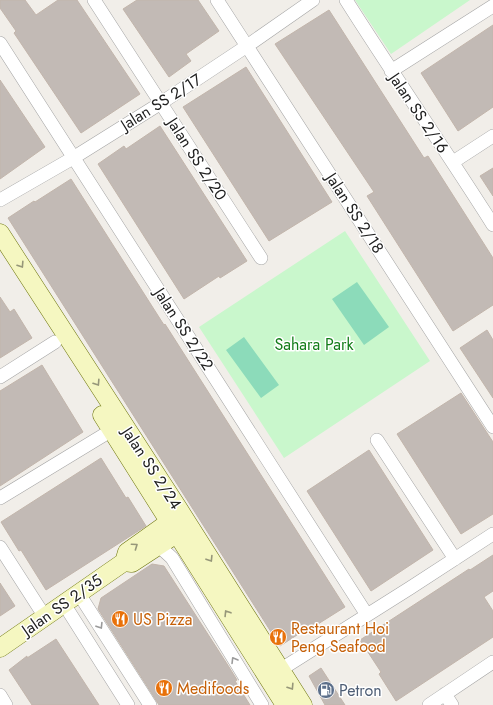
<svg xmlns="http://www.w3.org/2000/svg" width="493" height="705" viewBox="0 0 493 705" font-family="Jost,sans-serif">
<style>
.park{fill:#c9f7cc}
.pitch{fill:#8cdbba}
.building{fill:#c2bab5;stroke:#c2b5ab}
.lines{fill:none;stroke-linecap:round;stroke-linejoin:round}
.street-casing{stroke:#a5a5a5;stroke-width:14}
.secondary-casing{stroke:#6d750b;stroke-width:19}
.street{stroke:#fff;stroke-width:13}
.secondary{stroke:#f5f7c1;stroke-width:18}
.oneway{stroke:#969779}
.oneway2{stroke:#9b9b9b}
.labels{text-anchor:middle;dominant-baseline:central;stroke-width:3;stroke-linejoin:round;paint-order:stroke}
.street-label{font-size:16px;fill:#212121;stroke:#fff}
.park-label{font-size:16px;fill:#127c18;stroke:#fff}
.food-label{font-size:16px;fill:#c56008;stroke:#fff;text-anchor:start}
.service-label{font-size:16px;fill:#4e5e75;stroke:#fff;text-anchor:start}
</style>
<rect width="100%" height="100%" fill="#f1eee9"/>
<path class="park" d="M355 0H470L391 54Z
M345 231 430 361 284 458 199 327Z"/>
<path class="pitch" d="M357 282 389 327 364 345 332 299Z
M244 337 279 385 261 398 226 350Z"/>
<path class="building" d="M0 0H25L36 15 58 0H77L140 94 81 133 14 33 16 31 0 8Z
M137 0H198L219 31 186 54 191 61 169 77 123 9Z
M329 10 424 158 428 156 493 258V305L453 331 367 196 374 192 275 44Z
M493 25V107L458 131 421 73Z
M246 67 332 202 269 241 183 107Z
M0 80 45 147 0 179Z
M160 126 247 261 220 278 219 276 184 299 98 164 124 146 126 149Z
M493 168V196L480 176Z
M71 179 164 325 165 324 345 607 318 624 317 622 280 646 8 218 34 201 35 202Z
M0 297 10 312 14 309 32 338 0 358Z
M487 330 493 340V398L460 348Z
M42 365 83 432 0 486V391Z
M461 393 493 442V514L461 534 397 434Z
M369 450 433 550 371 591 307 491Z
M101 458 126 498 128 497 146 526 46 590 21 550 19 551 1 522Z
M493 555V591L484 597 493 611V637L396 701 379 674 381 672 360 640 469 569 470 570Z
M152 564 164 566 229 667 237 680 235 681 250 705H159L98 609 101 598Z
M0 583 15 606 0 616Z
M56 639 99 705H32L9 670 27 656V658Z
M321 668 345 705H325L309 676Z"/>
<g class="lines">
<g class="street-casing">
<path id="street" d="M94 0 261 258
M217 0 493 427
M346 0C394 76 445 149 493 225
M0 43 367 615
M391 71 493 6
M453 162 493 136
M0 200 73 158 161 103 247 46 313 0
M0 377 55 342
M377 440 455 559
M0 498 112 430
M159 546 172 558 262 705
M0 547 45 617
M79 594 150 705
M64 604 128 705
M280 670 410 588 493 534
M445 694 452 705
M0 695 6 705
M429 705 493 662"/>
</g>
<g class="secondary-casing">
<path id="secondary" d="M0 233 178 508 303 705
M102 415 285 705
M124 562 127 552 179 515
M0 648 124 562 132 563 187 527"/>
</g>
<use href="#street" class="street"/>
<use href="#secondary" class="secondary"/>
</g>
<defs><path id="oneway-chevron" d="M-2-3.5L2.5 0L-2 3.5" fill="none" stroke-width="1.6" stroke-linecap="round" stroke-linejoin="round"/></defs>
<g class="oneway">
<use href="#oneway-chevron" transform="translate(21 265) rotate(57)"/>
<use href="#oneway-chevron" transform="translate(97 383) rotate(57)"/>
<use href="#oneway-chevron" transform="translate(135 546) rotate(-35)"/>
<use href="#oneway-chevron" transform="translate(210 559) rotate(58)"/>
<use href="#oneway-chevron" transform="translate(227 613) rotate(-122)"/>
<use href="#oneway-chevron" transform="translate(291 687) rotate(57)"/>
</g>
<g class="oneway2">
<use href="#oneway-chevron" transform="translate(100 626) rotate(58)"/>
<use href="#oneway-chevron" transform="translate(234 660) rotate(-121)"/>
</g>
<defs>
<g id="restaurant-disc" transform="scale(0.9)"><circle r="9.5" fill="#e8710a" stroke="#fff"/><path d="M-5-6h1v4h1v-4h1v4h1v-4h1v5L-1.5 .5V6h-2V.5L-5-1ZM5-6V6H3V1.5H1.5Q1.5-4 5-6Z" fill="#fff"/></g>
<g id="fuel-disc" transform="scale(0.9)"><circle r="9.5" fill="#5c6f8a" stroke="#fff"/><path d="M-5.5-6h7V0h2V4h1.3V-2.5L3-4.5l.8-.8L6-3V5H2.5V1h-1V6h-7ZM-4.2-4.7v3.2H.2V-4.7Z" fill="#fff"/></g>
</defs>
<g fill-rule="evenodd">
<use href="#restaurant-disc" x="120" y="619"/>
<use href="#restaurant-disc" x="278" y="637"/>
<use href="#restaurant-disc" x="164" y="688"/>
<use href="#fuel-disc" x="326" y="690"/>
</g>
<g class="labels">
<g class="street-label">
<text transform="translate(161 102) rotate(-32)">Jalan SS 2/17</text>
<text transform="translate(419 113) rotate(56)">Jalan SS 2/16</text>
<text transform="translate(197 159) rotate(57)">Jalan SS 2/20</text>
<text transform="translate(355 213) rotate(57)">Jalan SS 2/18</text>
<text transform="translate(184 329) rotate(57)">Jalan SS 2/22</text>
<text transform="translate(152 468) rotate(57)">Jalan SS 2/24</text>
<text transform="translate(62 605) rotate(-35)">Jalan SS 2/35</text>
</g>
<g class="park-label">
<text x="314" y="344">Sahara Park</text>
</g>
<g class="food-label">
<text x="133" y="619">US Pizza</text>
<text x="291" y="628">Restaurant Hoi<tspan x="291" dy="18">Peng Seafood</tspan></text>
<text x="177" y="688">Medifoods</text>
</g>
<g class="service-label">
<text x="339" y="690">Petron</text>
</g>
</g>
</svg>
